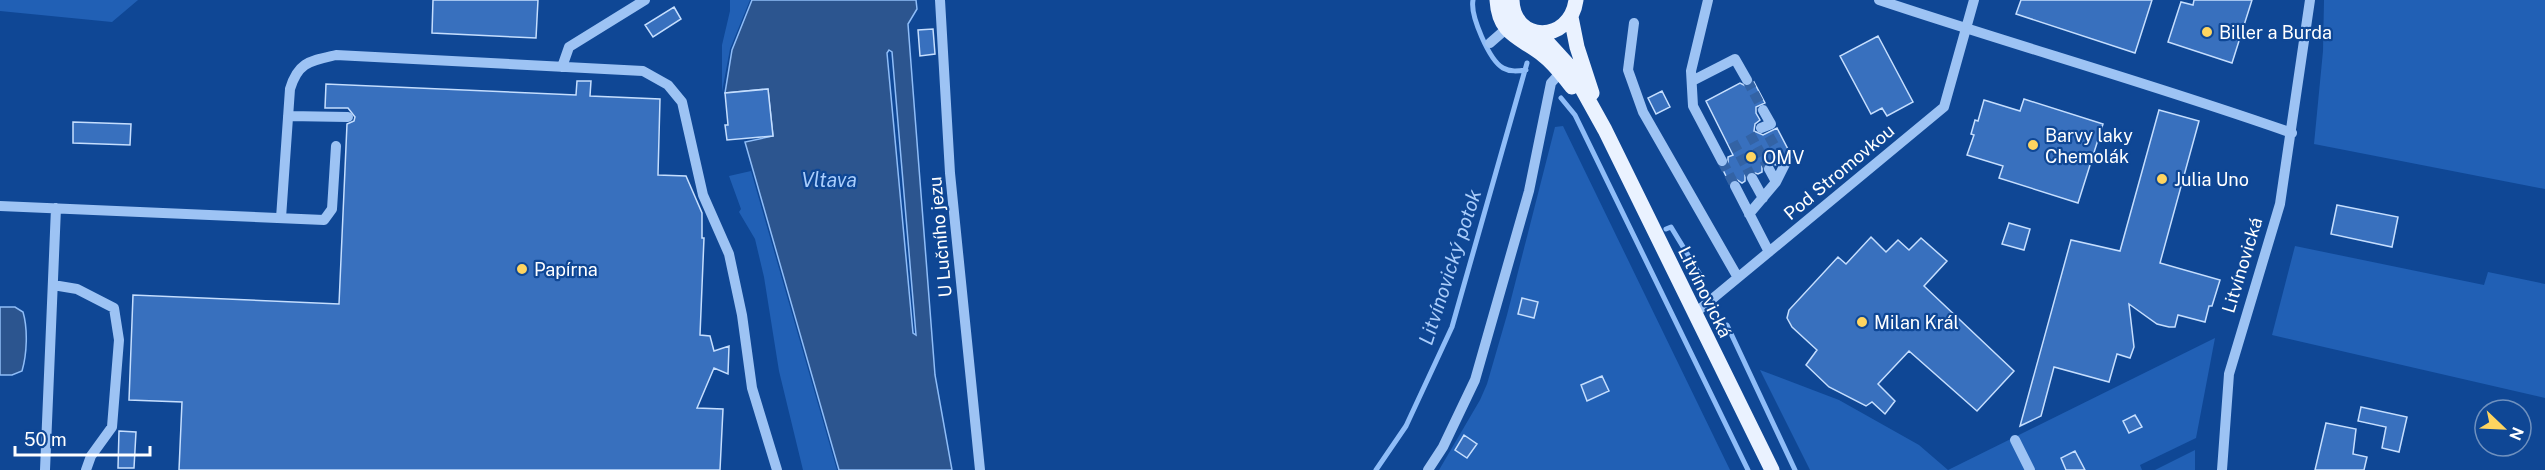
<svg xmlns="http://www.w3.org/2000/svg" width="2545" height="470" viewBox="0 0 2545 470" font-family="'Public Sans',sans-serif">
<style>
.green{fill:#2160b5}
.water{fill:#2c558f;stroke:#8fbdf8;stroke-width:1.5;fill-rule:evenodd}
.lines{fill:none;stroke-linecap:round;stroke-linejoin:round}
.stream{stroke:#8fbdf8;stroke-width:5}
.building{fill:#3870be;stroke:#c5defe;stroke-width:1.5}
.minor-tunnel{stroke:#3363a5;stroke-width:10;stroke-dasharray:10 5;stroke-linecap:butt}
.minor{stroke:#9dc3f4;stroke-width:10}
.major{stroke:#eaf2ff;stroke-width:15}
.poi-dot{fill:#ffd560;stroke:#0f4795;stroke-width:2}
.labels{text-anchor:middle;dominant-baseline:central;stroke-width:4.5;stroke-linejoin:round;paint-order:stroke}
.poi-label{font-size:18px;fill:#fff;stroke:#0f4795;text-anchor:start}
.street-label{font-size:18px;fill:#fff;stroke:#0f4795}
.water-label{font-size:20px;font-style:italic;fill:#aacdfb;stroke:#0f4795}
</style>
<rect width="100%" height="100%" fill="#0f4795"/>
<path class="green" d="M0 0H138L112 22 0 11Z
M730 0H750L730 49 722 92V45L730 11Z
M2324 0H2545V189L2314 144 2323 51Z
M1563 126 1730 470H1439L1480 400 1487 384 1507 315 1555 127Z
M751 171 837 470H803L779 371 764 277 755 239 739 212 741 209 729 176Z
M2295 246 2484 285 2488 272 2545 284V398L2272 335Z
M2215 338 2196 438 2140 465 2142 470H1810L1760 370 1839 400 1919 445 1948 470Z
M2195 450V470H2155Z"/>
<path class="water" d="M752 0H916L917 9 908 24 913 90 935 375 952 470H839L745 142 773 136 768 89 725 93 732 50ZM889 50 892 52 916 335 913 333 887 53Z
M0 307H15L23 312C28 329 27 354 22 371L12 375H0Z"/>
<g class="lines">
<path class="stream" d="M1473 0C1470 15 1489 60 1503 68 1510 72 1518 71 1526 70
M1561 98 1575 115 1748 470
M1666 229 1671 227 1702 278
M1727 325 1795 470
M1376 470 1406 426 1452 327 1527 63"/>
</g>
<path class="building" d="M433 0H538L536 38 432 33Z
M2021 0H2152L2135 53 2016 14Z
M2194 0H2252L2232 63 2168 42 2181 2 2193 5Z
M674 7 681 19 653 37 645 25Z
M933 29 935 54 920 56 918 30Z
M1878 36 1913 102 1887 116 1882 108 1871 114 1840 56Z
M577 81H591L590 96 660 99 658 175 686 176 702 213V238H704L700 335 710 336 714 351 729 346 728 374 714 368 697 408 723 409 720 470H179L182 402 129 400 133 295 339 304 347 124 354 121 355 117 348 108H325L326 84 576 95Z
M1754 82 1765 103 1756 107V113L1760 120 1755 124 1754 131 1763 135 1777 128 1792 157 1779 154 1776 158V165L1766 162 1762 166V172L1758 174 1749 171 1745 175V181L1742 183 1736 179 1729 182 1722 168 1728 165V157L1733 155 1706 101 1740 83 1748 87Z
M768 89 773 136 727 140 725 125H728L725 93Z
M1662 91 1670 107 1656 114 1648 98Z
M2024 99 2103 124 2078 203 1999 178 2003 166 1967 155 1974 135 1971 134 1975 120 1978 121 1984 100 2020 111Z
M2159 110 2199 121 2160 263 2220 280 2212 306H2209L2205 322 2178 315 2175 327H2169L2157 324 2129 304 2134 347 2130 358 2117 354 2109 382 2054 367 2041 416 2020 426 2071 240 2120 251Z
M73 122 131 124 130 145 73 143Z
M2337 205 2398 217 2392 247 2331 234Z
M2009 223 2030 229 2024 250 2002 244Z
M1871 237 1886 252 1898 240 1909 250 1921 238 1947 261 1924 286 2014 371 1977 411 1909 351 1878 384 1895 401 1885 414 1872 402 1866 406 1829 387 1806 365 1817 350 1792 327 1787 318 1789 310 1838 257 1846 264Z
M1522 298 1538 302 1534 318 1518 314Z
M1602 376 1609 391 1587 401 1581 385Z
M2361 407 2407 417 2399 452 2382 448 2386 427 2358 421Z
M2135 415 2142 427 2129 433 2123 421Z
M2326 423 2356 429 2353 454 2367 457 2364 470H2315Z
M119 431 136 432 134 468H118Z
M1464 435 1477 444 1467 458 1455 450Z
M2075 451 2085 470H2066L2061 458Z"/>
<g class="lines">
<path class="minor-tunnel" d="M1747 80 1763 110
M1750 134 1769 169
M1769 136 1783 161
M1733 142 1752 178
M1722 161 1735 186"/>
<path class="minor" d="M940 0 950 173 980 470
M1708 0 1691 71 1693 106 1722 161
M1879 0C2017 46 2156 85 2292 133
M1634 23 1628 70 1643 112 1737 276
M1490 43 1506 29
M562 67 569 47 645 0
M1692 81 1735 59 1747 80
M288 116 348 117
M1761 128 1771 124 1763 110
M1769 169 1776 182
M1752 178 1763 198
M1735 186 1769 252
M0 206 324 220 332 209 336 146
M1749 214 1776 182 1785 164 1783 161
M281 218 290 89C298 62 310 61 336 55L643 71 668 85 682 102 703 195 729 254 742 315 752 388 777 470
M53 285 77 289 114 308 119 340 112 427 91 456 86 470
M1694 314 1944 107 1974 0
M2015 440 2030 470
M45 470 56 208
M1428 470 1443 447 1475 380 1529 191 1551 83 1561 72
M2222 470 2229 374 2280 204 2310 0"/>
<path class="major" d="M1497 0C1499 35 1520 37 1543 55 1555 64 1563 76 1572 87
M1512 0C1513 43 1570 44 1576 0
M1571 17 1577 47 1592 93
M1532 31 1549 44 1570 67 1605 130 1772 470"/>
</g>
<g class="poi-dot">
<circle cx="2207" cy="32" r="6"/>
<circle cx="2033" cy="145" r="6"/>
<circle cx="1751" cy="157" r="6"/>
<circle cx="2162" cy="179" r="6"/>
<circle cx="522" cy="269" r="6"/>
<circle cx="1862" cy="322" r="6"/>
</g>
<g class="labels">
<g class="poi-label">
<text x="2219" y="32">Biller a Burda</text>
<text x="2045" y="135">Barvy laky<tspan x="2045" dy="21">Chemolák</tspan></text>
<text x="1763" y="157">OMV</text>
<text x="2174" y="179">Julia Uno</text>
<text x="534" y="269">Papírna</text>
<text x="1874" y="322">Milan Král</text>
</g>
<g class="street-label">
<text transform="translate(1839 172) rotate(-40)">Pod Stromovkou</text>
<text transform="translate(940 237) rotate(-95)">U Lučního jezu</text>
<text transform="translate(2242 265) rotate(-73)">Litvínovická</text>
<text transform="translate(1705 292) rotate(64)">Litvínovická</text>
</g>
<g class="water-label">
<text x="829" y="180">Vltava</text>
<text transform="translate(1450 267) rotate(-72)">Litvínovický potok</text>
</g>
</g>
<g transform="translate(2503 428) rotate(113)"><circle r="28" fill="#0f4795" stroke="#6f91bf" stroke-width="1.5"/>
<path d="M0-4.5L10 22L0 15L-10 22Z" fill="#ffd560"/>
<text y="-9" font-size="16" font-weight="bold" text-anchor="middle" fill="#ffffff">N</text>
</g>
<path d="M15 446v9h135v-9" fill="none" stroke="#ffffff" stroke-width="3"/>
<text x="24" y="446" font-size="18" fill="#ffffff" stroke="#0f4795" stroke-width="4.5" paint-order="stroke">50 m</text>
</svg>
